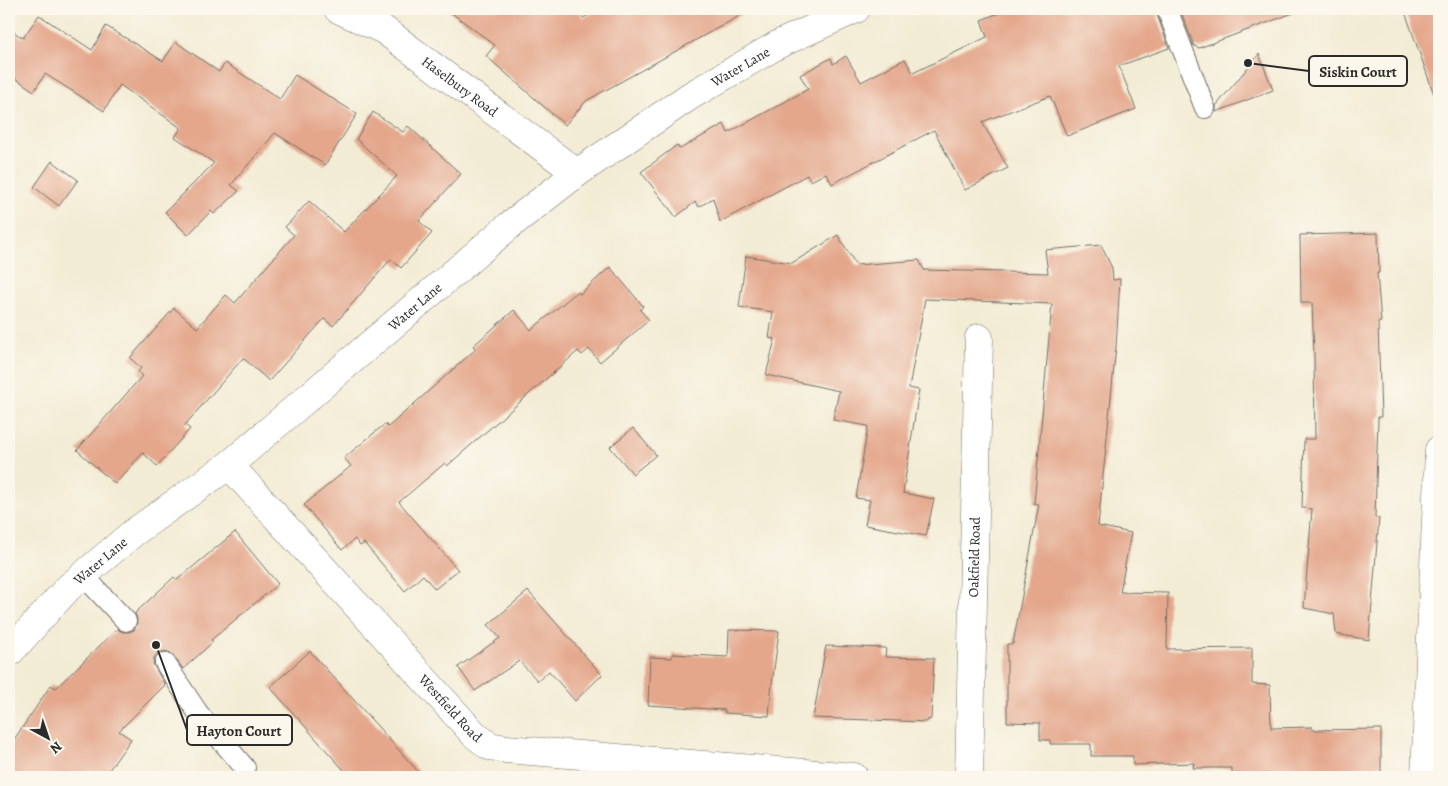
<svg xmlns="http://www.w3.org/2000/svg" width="1448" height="786" viewBox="0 0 1448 786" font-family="Alegreya,serif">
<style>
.building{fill:#e4a78c}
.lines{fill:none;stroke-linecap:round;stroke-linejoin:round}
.lane-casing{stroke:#716f66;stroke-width:22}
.street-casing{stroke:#716f66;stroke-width:29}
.secondary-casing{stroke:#716f66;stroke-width:29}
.lane{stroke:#fff;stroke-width:20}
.street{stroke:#fff;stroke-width:28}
.secondary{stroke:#fff;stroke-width:28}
.labels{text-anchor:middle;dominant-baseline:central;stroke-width:5;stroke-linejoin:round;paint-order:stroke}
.street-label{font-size:14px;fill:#2b2b2b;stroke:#fbf7ec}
.leader{fill:none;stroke:#2b2b2b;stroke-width:2}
.callout-dot{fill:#2b2b2b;stroke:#fbf7ec;stroke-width:2}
.callout{fill:#fbf7ec;stroke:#2b2b2b;stroke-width:2}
.callout-label{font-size:15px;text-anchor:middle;font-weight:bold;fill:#2b2b2b}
</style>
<rect width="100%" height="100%" fill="#fbf7ec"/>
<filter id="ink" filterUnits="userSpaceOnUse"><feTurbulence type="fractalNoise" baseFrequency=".02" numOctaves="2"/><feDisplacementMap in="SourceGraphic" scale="10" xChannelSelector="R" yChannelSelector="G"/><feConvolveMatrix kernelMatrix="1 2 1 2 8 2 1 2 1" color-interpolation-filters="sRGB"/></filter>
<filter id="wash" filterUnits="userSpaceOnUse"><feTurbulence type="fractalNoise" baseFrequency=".0096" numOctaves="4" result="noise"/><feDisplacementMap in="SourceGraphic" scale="20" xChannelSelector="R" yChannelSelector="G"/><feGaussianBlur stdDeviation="1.12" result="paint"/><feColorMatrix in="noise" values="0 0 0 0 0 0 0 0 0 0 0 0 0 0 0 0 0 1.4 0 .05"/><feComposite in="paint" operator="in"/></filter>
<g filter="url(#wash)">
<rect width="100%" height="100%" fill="#f3ecd5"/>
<g id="blocks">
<path class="building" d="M446 9H578L583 18 601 9H752L586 101 565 125 486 56 495 45Z
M1009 9H1155L1169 48 1119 66 1136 109 1067 136 1050 96 982 122 1008 168 965 190 934 130 832 184 826 173 811 181 807 175 720 222 713 198 699 207 695 202 676 217 641 172 677 145 680 149 724 124 728 133 808 89 800 75 831 58 833 64 846 56 861 82 905 59 913 73 987 37 981 20Z
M1180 9H1296V12L1199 48 1194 46Z
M1404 9H1439V96L1435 97Z
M39 15 92 50 106 26 163 61 176 42 219 72 225 63 280 99 295 75 357 114 325 165 275 133 231 185 239 191 214 214 211 211 188 235 165 212 214 163 175 137 181 128 120 85 104 111 45 74 34 91 9 74V29L23 38Z
M1259 54 1273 90 1216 112V106Z
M373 112 403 132 408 126 461 174 419 221 432 233 401 268 391 259 333 326 324 319 269 381 243 358 185 425 190 429 157 466 143 453 115 484 77 450 142 376 138 372 141 368 130 358 174 308 197 328 226 295 235 303 294 235 285 227 309 201 344 232 397 176 356 139Z
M52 161 78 180 59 206 34 187Z
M1378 233 1379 273H1377L1381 322H1378L1381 417H1378L1375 518H1379L1369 640 1336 634 1334 614 1304 608 1312 509 1302 508 1304 439H1315L1314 355 1312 303H1301L1300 235Z
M838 235 856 265 919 260 924 270 1048 273 1045 250 1101 245 1112 268 1113 280 1120 279 1116 347 1098 526 1131 533 1120 592 1168 593 1167 649 1252 648V684L1270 685 1271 728 1312 727V730L1381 729V777H1277V774H1232V768H1193L1194 763 1133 765V756H1091V744H1050V740H1040V723L1007 722V644H1013L1039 504H1034L1052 304 925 299 909 388 919 390 903 493 934 499 926 536 865 525 870 500 856 498 868 426 833 420 839 391 766 375 775 339 769 338 773 312 739 307 746 256 792 263Z
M610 267 643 306 640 310 649 320 600 362 589 349 582 355 578 351 447 466 445 463 399 502 458 570 435 589 423 575 405 591 364 543 360 546 355 539 342 550 304 505 351 466 344 458 385 424 388 427 476 349 473 346 514 310 531 330 577 292 580 294Z
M633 428 656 455 633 474 610 447Z
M235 532 278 584 211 640 213 642 183 669 171 653 165 651 158 653 154 658 153 664 165 685 119 731 131 739 104 777H9V747L51 685 56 688 117 629 123 632H129L134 630 137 624V618L135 613 174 577 177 580Z
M528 591 602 675 575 701 549 671 538 681 519 661 475 691 458 667 500 638 488 625Z
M729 630 779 631 771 692 769 716 725 713V710L648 705 650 657 672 658V654L728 657Z
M826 646 886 648 885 657 934 658 931 719 927 720V722L813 718Z
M310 651 423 777H350L270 687Z"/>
</g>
</g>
<g filter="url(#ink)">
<use href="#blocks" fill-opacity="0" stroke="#716f66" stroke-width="1"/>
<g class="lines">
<g class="lane-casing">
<path id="lane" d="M1167 9 1205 108
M83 575 126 621
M165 663 198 713 245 768"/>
</g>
<g class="street-casing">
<g id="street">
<path id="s1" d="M338 9 384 30 577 173"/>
<path id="s2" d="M229 465 474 734 489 746 506 749 854 777"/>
<path id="s3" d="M969 777 979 338"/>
<path d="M1425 777 1439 450"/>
</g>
</g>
<g class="secondary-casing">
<g id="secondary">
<path id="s4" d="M9 653 68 588 133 533 229 465 510 225 577 173 690 96 779 44 856 9"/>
</g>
</g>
<use href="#lane" class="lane"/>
<use href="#street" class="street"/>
<use href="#secondary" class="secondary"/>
</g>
</g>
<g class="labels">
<g class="street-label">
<text stroke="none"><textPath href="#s4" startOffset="940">Water Lane</textPath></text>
<text stroke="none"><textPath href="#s1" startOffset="145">Haselbury Road</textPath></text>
<text stroke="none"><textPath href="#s4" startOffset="535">Water Lane</textPath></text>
<text stroke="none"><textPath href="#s3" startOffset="220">Oakfield Road</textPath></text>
<text stroke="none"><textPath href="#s4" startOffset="130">Water Lane</textPath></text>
<text stroke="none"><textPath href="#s2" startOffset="329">Westfield Road</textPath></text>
</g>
</g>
<path class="leader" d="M1248 63L1309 71M156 645L187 730"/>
<g class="callout-dot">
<circle cx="1248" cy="63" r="5"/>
<circle cx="156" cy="645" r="5"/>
</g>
<g class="callout">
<rect x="1309" y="56" width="98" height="30" rx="5"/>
<rect x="187" y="715" width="105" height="30" rx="5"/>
</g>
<g class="callout-label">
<text x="1358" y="77">Siskin Court</text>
<text x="239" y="736">Hayton Court</text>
</g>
<rect width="1448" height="786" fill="none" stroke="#fbf7ec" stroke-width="30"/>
<g transform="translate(48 738) rotate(140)" stroke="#fbf7ec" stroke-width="4" paint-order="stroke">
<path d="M0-4L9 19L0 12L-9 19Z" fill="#2b2b2b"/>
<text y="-8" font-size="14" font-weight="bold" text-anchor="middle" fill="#2b2b2b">N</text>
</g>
</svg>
